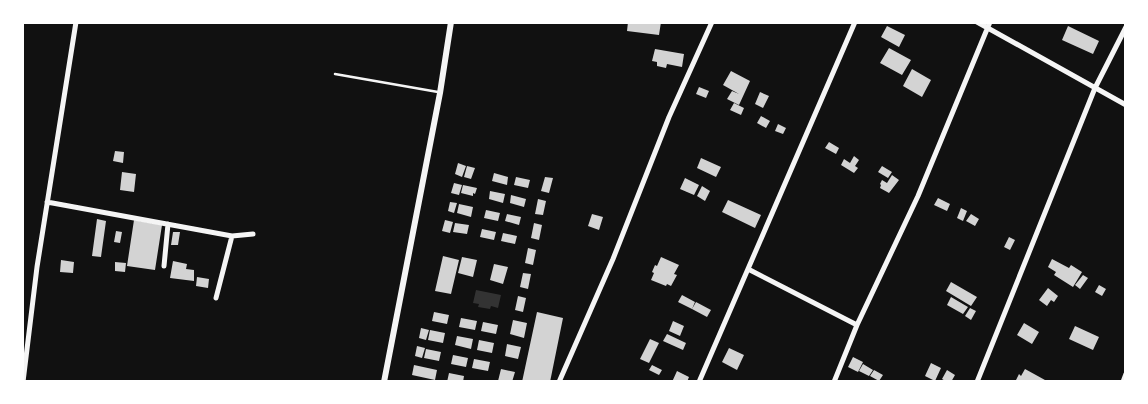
<svg xmlns="http://www.w3.org/2000/svg" width="1148" height="404" viewBox="0 0 1148 404" font-family="'PT Sans',sans-serif">
<style>
.water{fill:#333}
.building{fill:#d3d3d3}
.lines{fill:none;stroke-linecap:round;stroke-linejoin:round}
.service{stroke:#f5f5f5;stroke-width:2.5}
.minor{stroke:#f5f5f5;stroke-width:5}
.tertiary{stroke:#f5f5f5;stroke-width:6}
</style>
<rect width="100%" height="100%" fill="#111"/>
<path class="water" d="M476 290 501 295 498 308 491 306 490 309 478 307 479 304 473 303Z"/>
<path class="building" d="M628 22H661L659 35 627 31Z
M887 26 905 35 899 47 881 37Z
M1068 26 1099 41 1093 54 1062 40Z
M889 48 911 60 902 75 880 63Z
M655 49 684 54 682 67 667 64 666 68 657 66V62L652 61Z
M912 69 931 80 922 97 903 86Z
M731 71 750 81 739 105 727 99 732 91 739 94 723 85Z
M699 87 709 91 706 98 696 94Z
M760 92 769 96 763 108 755 104Z
M734 103 744 108 741 115 730 110Z
M761 116 770 121 766 128 757 123Z
M778 124 786 128 783 134 775 131Z
M829 142 839 148 836 154 825 148Z
M115 151 124 152 123 163 113 161Z
M854 156 859 160 855 166 858 168 854 173 841 165 844 159 850 163Z
M701 158 721 167 716 177 697 168Z
M458 163 466 166 462 177 455 174Z
M467 166 475 168 471 179 464 177Z
M882 166 892 172 888 178 878 172Z
M122 172 136 174 134 192 120 190Z
M494 173 508 177 507 185 492 181Z
M892 175 899 180 889 193 880 188 881 185 880 184 882 180 887 183Z
M516 177 530 180 528 188 514 185Z
M545 177 553 178 549 193 541 191Z
M685 178 699 185 694 195 680 189Z
M454 183 462 185 459 195 451 193Z
M463 185 477 188 475 194 473 193V196L461 193Z
M702 186 710 191 705 201 697 196Z
M490 191 505 194 503 203 489 199Z
M511 195 526 199 524 207 510 203Z
M938 198 950 204 947 211 934 205Z
M538 199 546 201 543 215 535 214Z
M728 200 761 215 755 228 722 212Z
M450 202 457 203 454 213 448 211Z
M459 204 473 207 471 217 457 213Z
M961 208 967 211 963 221 957 218Z
M486 210 500 213 498 221 484 218Z
M507 214 521 217 519 225 505 221Z
M592 214 603 217 599 230 588 226Z
M971 214 979 219 975 226 966 221Z
M97 219 106 221 101 257 92 256Z
M134 220 162 225 155 270 127 266Z
M445 220 453 222 450 233 442 231Z
M455 223 469 225 467 234 453 232Z
M534 223 542 225 539 240 531 238Z
M482 229 496 232 494 240 480 237Z
M116 231 122 232 120 243 114 242Z
M173 232H180L178 245H171Z
M503 233 517 236 515 244 501 241Z
M1009 237 1015 240 1010 250 1004 247Z
M528 248 536 250 533 265 525 263Z
M443 256 459 260 451 294 435 291Z
M462 257 477 260 473 277 458 273Z
M661 257 679 265 674 274 677 275 671 286 667 284 666 286 651 280 654 273 652 272 655 265 657 266Z
M1052 259 1069 268 1071 265 1082 272 1073 287 1054 275 1056 272 1048 267Z
M61 260 74 262 73 273 60 272Z
M173 261 187 264 186 269 194 270V281L170 278Z
M115 262 126 263 125 272 115 271Z
M494 264 508 267 503 284 490 280Z
M523 273 531 274 528 289 520 287Z
M1083 275 1088 278 1080 289 1075 285Z
M197 277 209 279 208 288 196 286Z
M951 282 977 297 971 306 946 291Z
M1099 285 1106 289 1102 296 1095 292Z
M1048 288 1058 296 1054 302 1051 300 1047 306 1039 300Z
M682 295 695 302 692 309 678 302Z
M518 296 526 298 523 312 515 310Z
M951 297 968 307 963 314 947 305Z
M696 302 711 310 707 317 692 309Z
M970 308 976 311 971 320 965 316Z
M434 312 449 315 447 324 432 321Z
M537 312 563 318 550 382H522Z
M461 318 477 321 475 330 459 327Z
M513 320 527 323 524 338 510 334Z
M673 321 684 326 680 336 669 331Z
M483 322 498 325 496 334 481 331Z
M1024 323 1039 332 1032 344 1017 335Z
M1075 326 1099 337 1093 350 1069 339Z
M421 328 429 330 426 340 419 338Z
M430 330 445 333 443 343 428 340Z
M667 334 686 343 683 350 663 341Z
M457 336 473 339 471 349 455 345Z
M650 339 659 343 649 363 640 359Z
M479 340 494 343 492 353 477 350Z
M507 344 521 347 518 359 505 356Z
M417 346 425 348 422 358 415 356Z
M729 348 744 355 737 370 722 362Z
M426 349 441 352 439 361 424 358Z
M453 355 468 358 466 367 451 364Z
M853 357 863 362 858 372 848 367Z
M474 359 490 362 488 371 472 368Z
M931 363 941 368 935 381 925 376Z
M863 364 873 370 869 376 859 371Z
M414 365 437 370 435 380 412 375Z
M652 365 662 370 659 375 649 370Z
M501 369 515 372 512 382 498 381Z
M1025 369 1045 380V382H1015L1019 374 1021 376Z
M874 370 883 375 879 381 870 376Z
M947 370 955 375 951 382H947L942 379Z
M677 371 689 377 687 382H672Z
M449 373 464 376 463 382H447Z"/>
<g class="lines">
<path class="service" d="M335 74 438 92"/>
<path class="minor" d="M977 22 1126 105
M47 202 232 236 253 234
M164 266 168 224
M748 269 857 325
M216 298 232 236
M23 382 37 267 76 22
M559 382 613 259 669 117 712 22
M699 382 855 22
M834 382 857 325 918 196 990 22
M977 382 1095 88 1126 27
M1123 382 1126 374"/>
<path class="tertiary" d="M384 382 440 93 451 22"/>
</g>
<rect width="1148" height="404" fill="none" stroke="#ffffff" stroke-width="48"/>
</svg>
